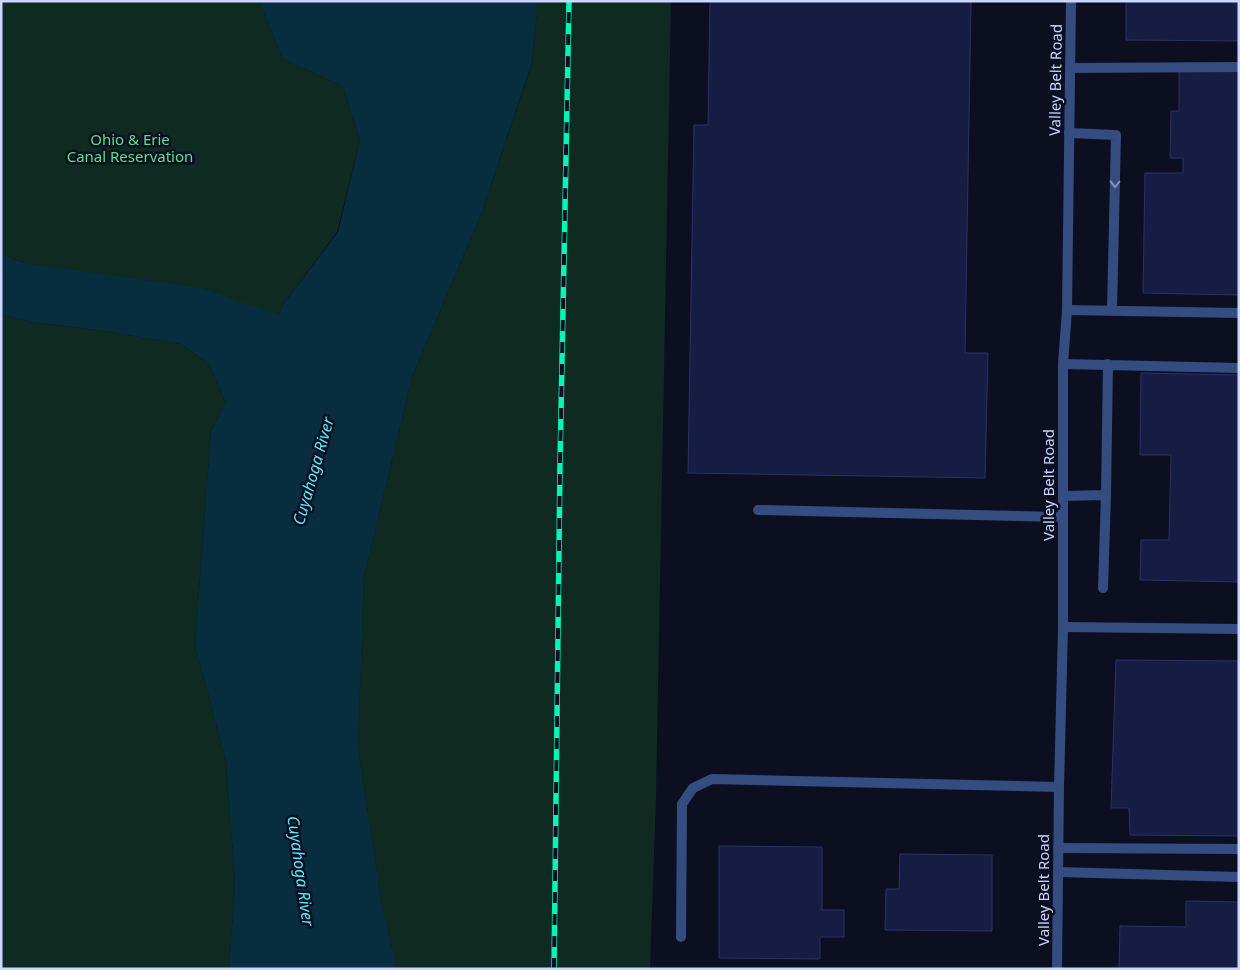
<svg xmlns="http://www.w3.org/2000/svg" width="1240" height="970" viewBox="0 0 1240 970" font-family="'Noto Sans',sans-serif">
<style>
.green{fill:#0f2a20}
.water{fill:#072d3e}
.building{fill:#171d42;stroke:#29326e}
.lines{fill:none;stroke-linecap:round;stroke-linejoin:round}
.lane{stroke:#354c81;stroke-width:10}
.street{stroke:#354c81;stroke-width:10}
.rail-casing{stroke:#00f6bb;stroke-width:5.5}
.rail{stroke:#0c0f20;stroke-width:4;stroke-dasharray:11;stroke-linecap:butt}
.oneway{stroke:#8092c0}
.labels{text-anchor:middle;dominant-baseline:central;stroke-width:5;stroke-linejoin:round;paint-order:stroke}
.street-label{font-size:15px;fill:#cbd7ff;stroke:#0c0f20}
.park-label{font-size:15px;fill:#54e28e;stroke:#0c0f20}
.water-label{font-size:16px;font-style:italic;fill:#59eaff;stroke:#0c0f20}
</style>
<rect width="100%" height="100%" fill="#0c0f20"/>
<path class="green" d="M1 1H262V8L283 59 343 86 360 141 337 232 282 306 279 315 24 263 1 254Z
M538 1H671L656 796 650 969H397L382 906 358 748 364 577 412 377 481 214 532 63Z
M1 315 38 323 99 330 181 344 209 364 226 403 211 431 195 645 226 761 235 883 229 969H1Z"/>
<path class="water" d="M262 1H538L532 62 481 214 412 377 364 577 358 748 382 905 397 969H229L235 883 226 761 195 645 211 431 226 403 209 364 181 344 99 330 38 323 1 315V254L24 263 201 288 279 315 282 306 338 232 360 141 343 86 283 59 262 8Z"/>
<path class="building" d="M710 1H971L965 353H988L985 478 688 473 694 125H708Z
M1126 1H1239V41L1126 40Z
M1179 69 1239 70V295L1143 293 1145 173H1183V158H1170L1171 111H1179Z
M1141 373 1239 375V582L1140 580 1141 540H1169L1171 455H1140Z
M1116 660 1239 661V836L1130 835 1129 808H1111Z
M719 846 822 847V910H844V937H820V959L719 958Z
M900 854 992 855V931L885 930 886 889H899Z
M1186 901 1239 902V969H1119L1120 926 1186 927Z"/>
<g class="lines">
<path class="lane" d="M1070 68 1239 67
M1069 133 1116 135 1112 310
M1067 310 1239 313
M1063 364 1239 368
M1106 495 1108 364
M1063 496 1106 495 1103 588
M758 510 1063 517
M1063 627 1239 629
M1058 848 1239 849
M1058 872 1239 877
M681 937 682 804 693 788 712 779 1059 787"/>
<path class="street" d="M1057 969 1059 787 1063 627V364L1067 310 1071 1"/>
<g class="rail-casing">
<path id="rail" d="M554 969 560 464 569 1"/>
</g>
<use href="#rail" class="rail"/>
</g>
<defs><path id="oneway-chevron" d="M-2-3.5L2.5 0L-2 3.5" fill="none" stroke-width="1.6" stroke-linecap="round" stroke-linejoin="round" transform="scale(1.25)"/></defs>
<use class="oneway" href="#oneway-chevron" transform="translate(1115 184) rotate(91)"/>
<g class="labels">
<g class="street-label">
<text transform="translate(1055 80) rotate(-89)">Valley Belt Road</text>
<text transform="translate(1048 485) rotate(-90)">Valley Belt Road</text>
<text transform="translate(1043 890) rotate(-90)">Valley Belt Road</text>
</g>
<g class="park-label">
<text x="130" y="139">Ohio &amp; Erie<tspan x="130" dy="17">Canal Reservation</tspan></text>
</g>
<g class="water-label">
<text transform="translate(313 471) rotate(-74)">Cuyahoga River</text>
<text transform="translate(301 871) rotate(82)">Cuyahoga River</text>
</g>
</g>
<rect width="1240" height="970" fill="none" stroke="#cbd7ff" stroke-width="5"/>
</svg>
